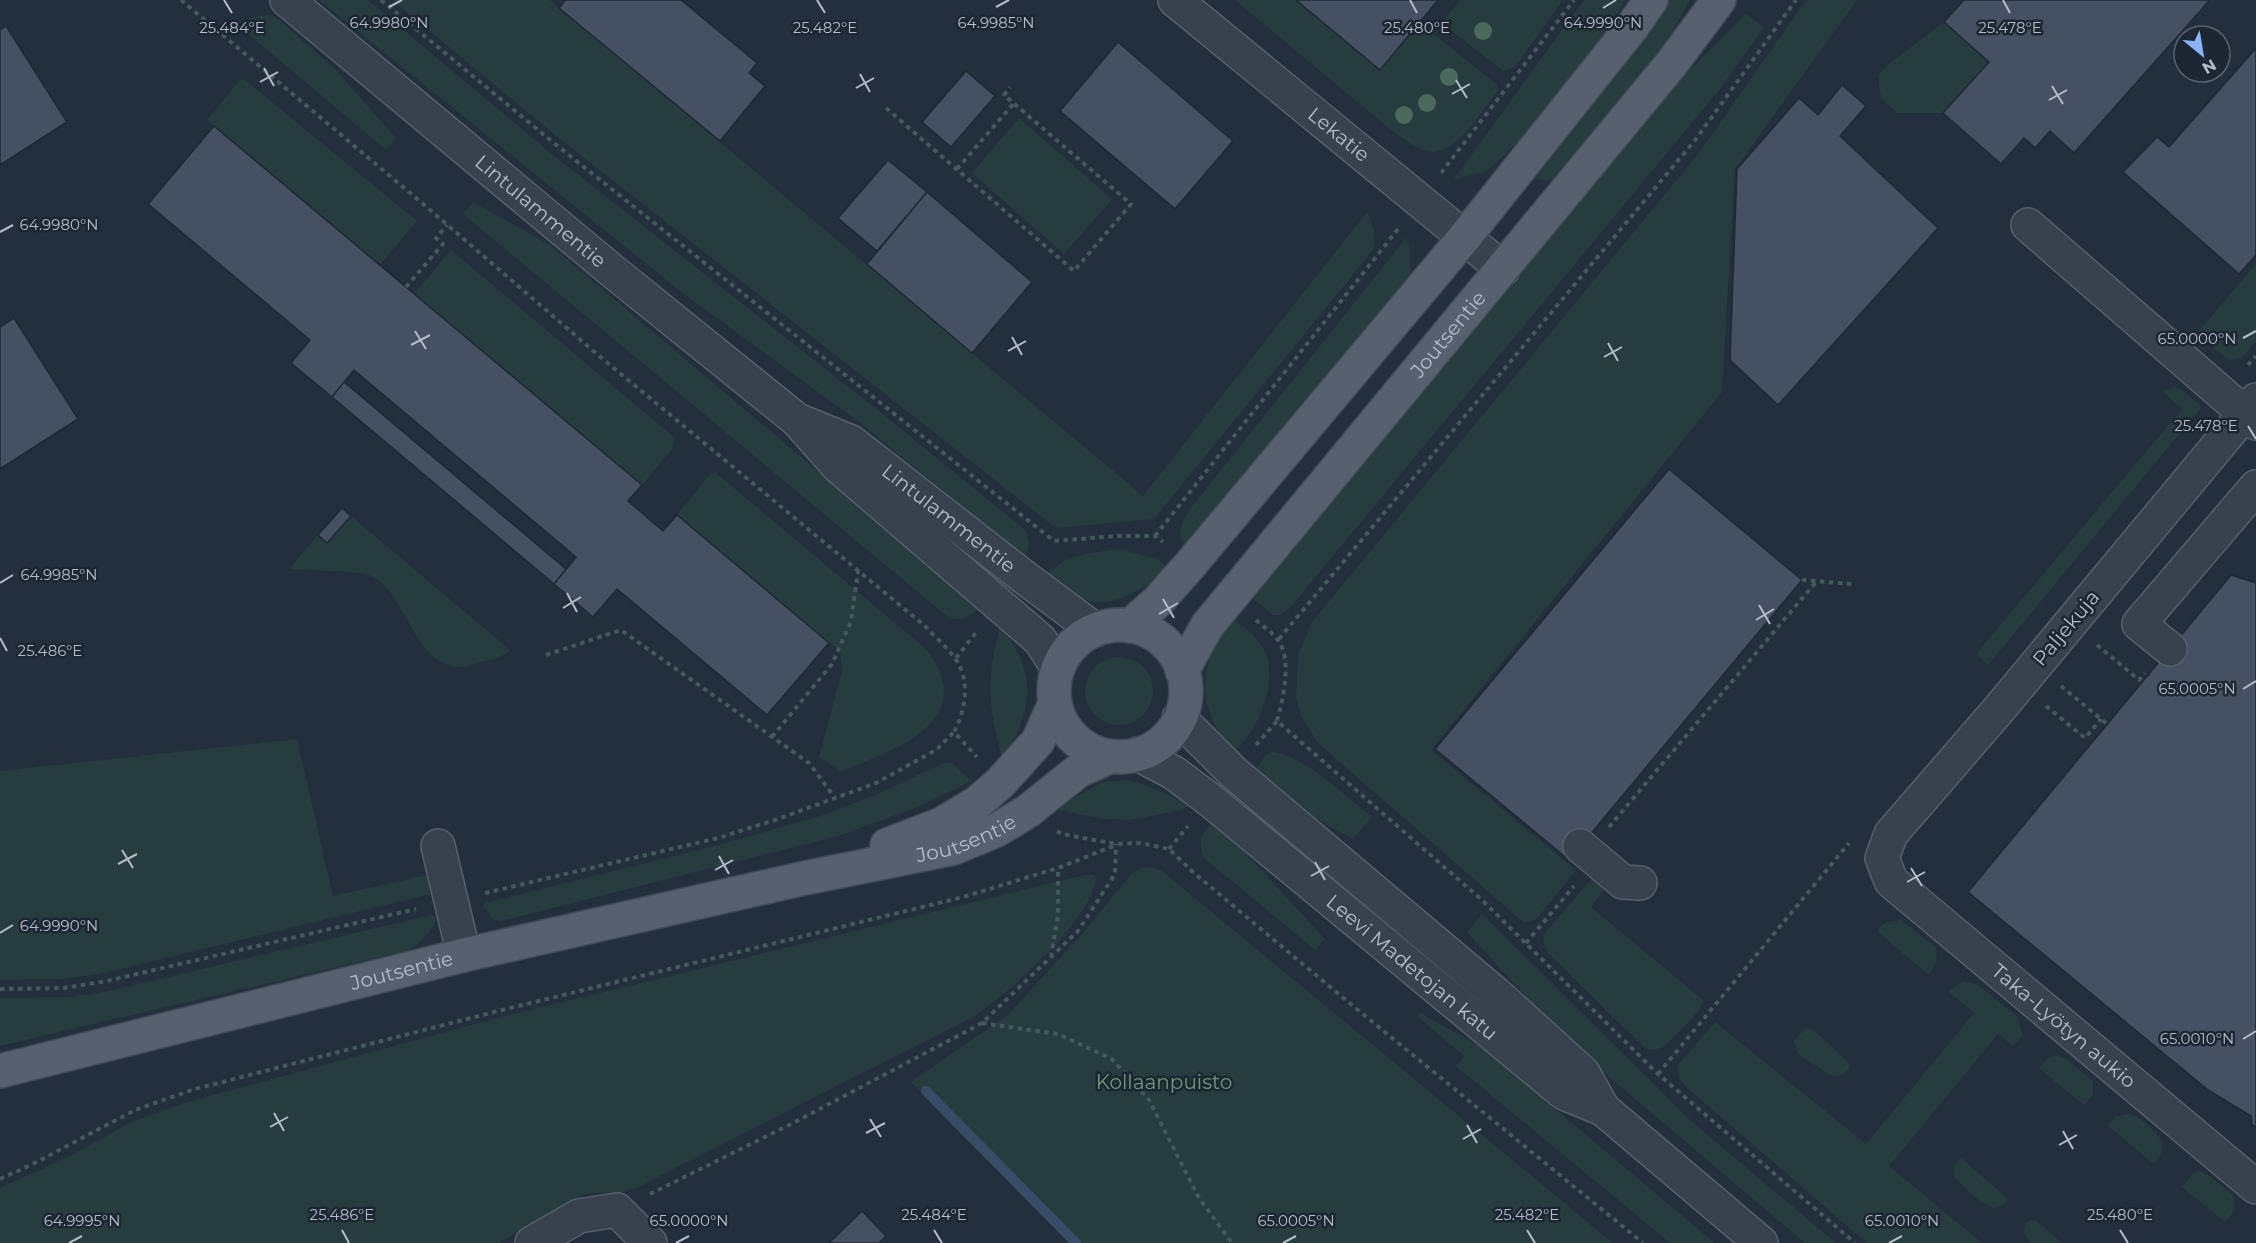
<svg xmlns="http://www.w3.org/2000/svg" width="2256" height="1243" viewBox="0 0 2256 1243" font-family="Montserrat,sans-serif">
<style>
.green{fill:#263c3f}
.lines{fill:none;stroke-linecap:round;stroke-linejoin:round}
.stream{stroke:#394c67;stroke-width:10}
.building{fill:#455162;stroke:#1f2835;stroke-width:1.5}
.minor-casing{stroke:#565f6c;stroke-width:36}
.major-casing{stroke:#414a57;stroke-width:36}
.path{stroke:#44595c;stroke-width:4;stroke-dasharray:4.5 4.5;stroke-linecap:butt}
.minor{stroke:#38414e;stroke-width:33}
.major{stroke:#56606e;stroke-width:33}
.tree{fill:#4b6a5d}
.ticks{fill:none;stroke:#b4bcc9;stroke-width:2}
.labels{text-anchor:middle;dominant-baseline:central;stroke-width:5;stroke-linejoin:round;paint-order:stroke}
.street-label{font-size:20px;fill:#b4bcc9;stroke:#1d2633}
.park-label{font-size:20px;fill:#6b9a76;stroke:#1d2633}
.ticks-label{font-size:15px;text-anchor:middle;fill:#b4bcc9;stroke:#1d2633;stroke-width:5;stroke-linejoin:round;paint-order:stroke}
</style>
<rect width="100%" height="100%" fill="#242f3e"/>
<path class="green" d="M319 0H368L548 151 879 411 1024 529C1031 540 1030 547 1024 557L859 422 680 291Z
M392 0H550L1143 496 1367 212C1374 226 1376 235 1373 250L1154 519 1056 528 560 139Z
M1235 0H1296L1419 22 1497 85 1498 90C1483 109 1457 155 1430 152 1417 150 1406 140 1396 134Z
M1460 0H1563L1515 67 1503 71 1442 23Z
M1584 0H1625L1606 35 1549 108 1511 149 1486 172 1454 179Z
M1662 0H1690L1653 65 1562 175 1546 181 1535 178 1533 175Z
M1806 0H1857L1735 169 1722 392 1431 750 1576 870 1536 920 1523 922 1318 743 1301 716 1296 697 1298 654 1312 622 1699 153Z
M1746 14 1764 27 1720 89 1289 609 1280 615H1273L1251 597 1667 93Z
M267 15 277 18 335 69 396 138 386 150 240 27 249 18Z
M1944 22 1989 62 1943 113H1897L1881 98 1878 75 1890 63Z
M240 80H245L417 221 380 265 207 120Z
M1019 118 1112 199 1064 254 972 173Z
M473 202 550 245 980 608C969 617 962 622 948 617L463 214Z
M1406 238 1410 247V278L1186 547C1175 534 1182 522 1190 509Z
M451 250 675 438 672 449 642 485 414 294Z
M2256 264V341L2242 358 2231 361 2221 354 2197 333Z
M2175 387 2182 390 2200 405V409L1988 665 1976 654 2182 409 2163 392 2164 390Z
M715 472 926 649C982 721 894 750 842 771L819 757 842 671 840 650 829 643 677 515 710 474Z
M351 516 510 650C500 659 489 660 476 663 471 665 464 667 458 667 411 662 409 595 371 576 362 571 303 570 289 569L318 535 327 543Z
M1120 549 1158 559 1169 569C1149 585 1123 604 1096 602 1078 600 1060 586 1045 576 1069 552 1087 554 1120 549Z
M1234 619C1242 626 1252 632 1258 641 1279 665 1267 705 1252 730 1248 738 1240 745 1234 752 1211 728 1197 691 1210 658 1216 644 1225 631 1234 619Z
M1000 627C1038 670 1034 713 1002 758 988 706 986 679 1000 627Z
M1085 691a34 34 0 1 1 68 0a34 34 0 1 1-68 0Z
M297 739 333 896 436 873 437 880 431 894 104 973 64 979 0 980V771Z
M1271 752C1302 753 1347 798 1372 817L1353 839 1304 812 1255 771 1265 755Z
M948 762 953 764 972 781 920 806 839 836 501 921 493 919 483 906 486 903 718 845 827 814 875 795 924 772Z
M1125 780C1149 785 1167 793 1188 806L1182 810 1130 820 1103 819 1054 809 1102 782Z
M1211 823 1241 848 1325 939 1315 950 1204 858C1198 843 1201 836 1211 823Z
M1152 867 1162 871 1613 1243H1070L911 1082 1009 1014 1082 934 1132 873 1143 868Z
M1084 875H1093L1096 879C1090 922 1010 991 975 1016L636 1188C618 1196 601 1190 583 1195L499 1243H0V1188L72 1155 130 1123 184 1103 497 1018Z
M1594 876 1606 887 1591 907 1703 1000 1700 1010 1664 1047 1653 1050 1645 1048 1548 953 1543 942 1544 934Z
M1482 914 1691 1121 1836 1243H1805L1608 1076 1541 1013 1467 932Z
M431 915 436 917C434 931 421 941 410 950L0 1046V998L67 997 109 991Z
M1902 920 1936 948 1937 960 1929 975 1878 932 1879 927 1887 922Z
M1964 981 1977 984 2018 1017 2023 1036 2013 1046 1998 1034 1889 1166 1982 1243H1867L1685 1086 1678 1076V1065L1715 1022 1866 1144 1974 1013 1948 991Z
M1420 1013 1481 1047 1715 1243H1670L1456 1066 1464 1056 1417 1016Z
M1805 1028 1815 1031 1849 1063V1069L1842 1075 1832 1076 1798 1054 1794 1041Z
M2058 1055 2065 1058 2093 1081V1095L2084 1105 2039 1068 2048 1058Z
M2127 1114C2135 1114 2139 1118 2145 1123 2161 1136 2170 1145 2154 1164L2108 1126 2115 1117Z
M1961 1158 2007 1198 2005 1204 1993 1208 1978 1200 1955 1178 1954 1167Z
M2199 1171 2204 1172 2234 1196 2235 1210 2225 1222 2182 1187 2192 1174Z
M2030 1220 2037 1221 2062 1243H2030L2024 1232 2025 1224Z"/>
<g class="lines">
<path class="stream" d="M926 1091 1076 1243"/>
</g>
<path class="building" d="M565 0H681L757 63 749 73 765 86 720 141 559 8Z
M1296 0H1438L1380 70Z
M1964 0H2208L2209 1 2074 153 2050 131 2035 148 2024 138 2001 164 1943 113 1989 62 1944 22Z
M6 26 67 122 0 165V30Z
M1118 42 1233 141 1175 209 1060 111Z
M2256 48V255L2239 274 2123 172 2157 137 2169 147Z
M966 71 995 96 951 147 922 122Z
M1842 85 1866 106 1840 136 1938 228 1778 405 1730 360 1737 169 1799 98 1818 115Z
M214 126 642 485 628 501 663 531 677 515 829 643 767 715 617 589 593 617 554 584 576 557 354 370 332 397 291 363 310 340 148 204Z
M888 160 927 192 877 251 838 218Z
M927 192 1032 282 972 353 867 264Z
M14 318 78 419 0 469V327Z
M344 382 566 569 554 584 332 397Z
M1669 469 1802 580 1569 860 1435 749Z
M342 508 351 516 327 543 318 535Z
M2231 575 2256 583V1128L2252 1124 2251 1116 2208 1090 1968 892Z
M862 1211 886 1236 879 1243H829Z"/>
<g class="lines">
<g class="minor-casing">
<g id="minor">
<path id="s1" d="M287 0 610 269 797 420 838 466 1040 640 1058 668"/>
<path id="s2" d="M1175 0 1503 269"/>
<path d="M2028 225 2256 423"/>
<path id="s3" d="M2256 400 2000 708 1891 834 1882 858 1891 881 2256 1187"/>
<path id="s4" d="M802 422 851 442 1024 577 1095 630"/>
<path d="M2170 649 2139 624 2256 487"/>
<path d="M1179 718 1233 772 1496 994 1583 1073 1603 1109"/>
<path id="s5" d="M1138 754 1174 773 1210 800 1564 1093 1603 1109 1761 1243"/>
<path d="M438 846 464 955"/>
<path d="M1580 846 1623 882 1640 883"/>
<path d="M532 1243 579 1216 617 1210 650 1243"/>
</g>
</g>
<g class="major-casing">
<g id="major">
<circle cx="1120" cy="691" r="66"/>
<path d="M1130 626 1158 601 1190 565 1464 238 1632 27 1651 0"/>
<path id="s6" d="M1182 671 1207 626 1672 63 1719 0"/>
<path d="M887 845 942 824 977 803 1000 783 1038 741 1055 703"/>
<path id="s7" d="M0 1071 464 955 805 878 954 848 997 830 1028 811 1078 771 1111 756"/>
</g>
</g>
<path class="path" d="M181 0 422 203 598 355 925 626C934 636 946 646 954 657 971 678 966 710 954 732L977 757
M381 0 555 144 1054 541 1116 536H1155L1163 542
M886 108 1074 271 1131 204 1004 95 1010 87
M957 169 1014 103
M1441 173 1574 0
M406 287 443 244 436 238 447 225
M2248 365 2256 356
M1155 536 1398 229
M1802 580 1852 584
M1256 620C1262 626 1272 632 1277 639 1293 658 1283 699 1277 721L1482 900 1658 1074 1855 1243
M1279 639 1696 139 1796 0
M2097 645 2139 680 2145 673
M546 655 621 630 809 763 835 798
M956 658 978 630
M2061 686 2107 724
M2046 706 2085 738 2101 719
M772 737 832 664 851 621 858 571
M1256 745 1277 721
M1609 827 1816 582
M1057 831 1062 834 1116 844 1141 843 1169 849 1194 873 1353 1006 1643 1243
M1169 849 1188 826
M485 893 718 838 778 819 876 783 936 750 954 732
M1526 943 1574 886
M1051 957 1058 915V868
M0 989 64 988 107 981 416 909
M982 1023 1058 1034 1112 1059 1149 1100 1199 1198 1232 1243
M1658 1074 1849 843
M0 1179 31 1165 135 1110 195 1089 502 1010 963 897 1058 868 1116 845
M650 1194 795 1122 982 1023 1078 931 1115 874 1116 844"/>
<use href="#minor" class="minor"/>
<use href="#major" class="major"/>
</g>
<g class="tree">
<circle cx="1483" cy="31" r="9"/>
<circle cx="1449" cy="77" r="9"/>
<circle cx="1427" cy="103" r="9"/>
<circle cx="1404" cy="115" r="9"/>
</g>
<path class="ticks" d="M224 0 232 13M817 0 825 13M1410 0 1417 13M2003 0 2010 13M389 7 402 0M996 7 1009 0M1603 8 1616 0M264 68 274 86M860 74 870 92M1456 80 1467 98M260 82 278 72M2052 86 2063 104M856 88 874 78M1452 94 1470 84M2049 100 2067 90M0 232 13 225M415 331 426 349M1012 337 1022 355M2243 338 2256 331M1608 343 1618 361M411 345 430 335M1008 351 1026 341M1604 357 1622 347M2248 426 2256 439M0 583 13 575M567 593 577 612M1163 599 1174 618M1759 605 1770 624M563 608 581 597M1159 614 1178 603M1756 620 1774 609M0 638 7 651M2243 689 2256 681M122 850 133 868M719 856 729 874M1315 862 1325 880M118 864 137 854M1911 868 1922 886M715 870 733 860M1311 876 1329 866M1907 882 1925 872M0 933 13 925M2243 1039 2256 1031M274 1113 284 1131M870 1119 881 1137M1467 1125 1477 1143M270 1127 288 1117M2063 1131 2073 1149M866 1133 885 1123M1463 1139 1481 1129M2059 1145 2077 1135M342 1230 349 1243M934 1230 942 1243M1527 1230 1535 1243M2120 1230 2128 1243M69 1243 82 1236M676 1243 689 1236M1283 1243 1296 1236M1889 1243 1902 1236"/>
<g class="labels">
<g class="street-label">
<text stroke="none"><textPath href="#s2" startOffset="212">Lekatie</textPath></text>
<text stroke="none"><textPath href="#s1" startOffset="330">Lintulammentie</textPath></text>
<text stroke="none"><textPath href="#s6" startOffset="430">Joutsentie</textPath></text>
<text stroke="none"><textPath href="#s4" startOffset="177">Lintulammentie</textPath></text>
<text transform="translate(2066 628) rotate(-50)">Paljekuja</text>
<text stroke="none"><textPath href="#s7" startOffset="994">Joutsentie</textPath></text>
<text stroke="none"><textPath href="#s5" startOffset="348">Leevi Madetojan katu</textPath></text>
<text stroke="none"><textPath href="#s7" startOffset="414">Joutsentie</textPath></text>
<text stroke="none"><textPath href="#s3" startOffset="843">Taka-Lyötyn aukio</textPath></text>
</g>
<g class="park-label">
<text x="1164" y="1082">Kollaanpuisto</text>
</g>
</g>
<g class="ticks-label">
<text x="389" y="28">64.9980°N</text>
<text x="996" y="28">64.9985°N</text>
<text x="1603" y="28">64.9990°N</text>
<text x="1417" y="33">25.480°E</text>
<text x="2010" y="33">25.478°E</text>
<text x="232" y="33">25.484°E</text>
<text x="825" y="33">25.482°E</text>
<text x="59" y="230">64.9980°N</text>
<text x="2197" y="344">65.0000°N</text>
<text x="2206" y="431">25.478°E</text>
<text x="59" y="580">64.9985°N</text>
<text x="50" y="656">25.486°E</text>
<text x="2197" y="694">65.0005°N</text>
<text x="59" y="931">64.9990°N</text>
<text x="2197" y="1044">65.0010°N</text>
<text x="342" y="1220">25.486°E</text>
<text x="934" y="1220">25.484°E</text>
<text x="1527" y="1220">25.482°E</text>
<text x="2120" y="1220">25.480°E</text>
<text x="82" y="1226">64.9995°N</text>
<text x="689" y="1226">65.0000°N</text>
<text x="1296" y="1226">65.0005°N</text>
<text x="1902" y="1226">65.0010°N</text>
</g>
<g transform="translate(2202 54) rotate(150)"><circle r="28" fill="#1d2633" stroke="#59626f" stroke-width="1.5"/>
<path d="M0-4.5L10 22L0 15L-10 22Z" fill="#8ab4f8"/>
<text y="-9" font-size="16" font-weight="bold" text-anchor="middle" fill="#b4bcc9">N</text>
</g>
</svg>
